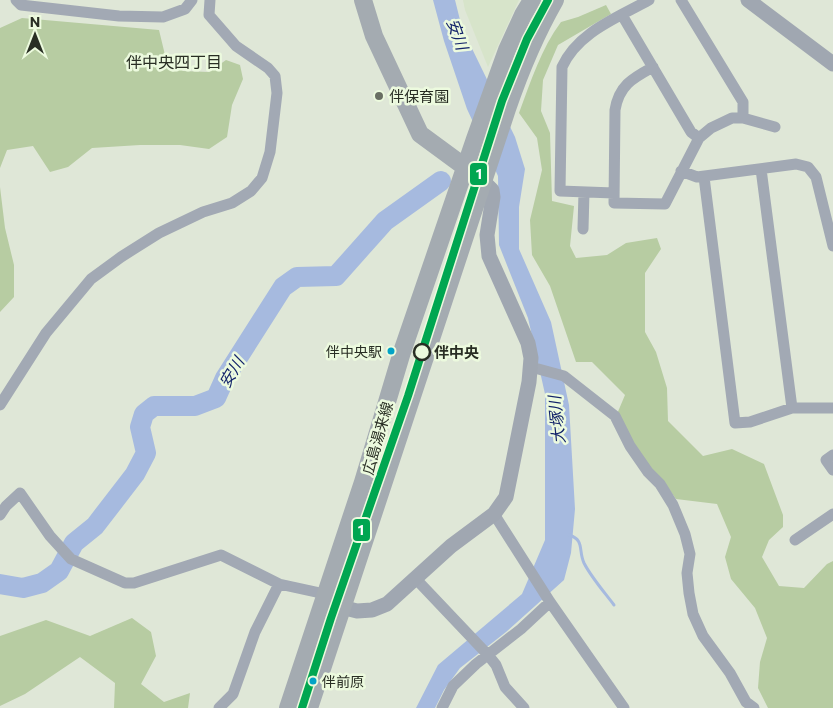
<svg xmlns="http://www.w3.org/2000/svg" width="833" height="708" viewBox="0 0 833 708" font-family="Commissioner,'Noto Sans JP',sans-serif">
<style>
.built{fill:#d7e4ca}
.forest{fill:#b7cca2}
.water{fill:#a6badf}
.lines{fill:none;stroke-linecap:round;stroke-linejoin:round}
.stream{stroke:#a6badf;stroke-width:3}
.river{stroke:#a6badf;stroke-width:20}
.street{stroke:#a2a9b4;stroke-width:11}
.secondary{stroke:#a0a7b1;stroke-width:15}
.primary{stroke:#a4abb1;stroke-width:18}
.metro-1-casing{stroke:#ecfade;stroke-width:11}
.metro-1{stroke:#00a651;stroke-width:8}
.poi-dot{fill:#696f63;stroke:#ecfade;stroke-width:2}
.bus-dot{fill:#02a3c6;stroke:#ecfade;stroke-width:2}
.stop-dot{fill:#ecfade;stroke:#292e24;stroke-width:2.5}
.labels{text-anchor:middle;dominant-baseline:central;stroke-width:5;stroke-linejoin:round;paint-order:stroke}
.bus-label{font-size:14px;fill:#292e24;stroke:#ecfade;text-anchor:end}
.poi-label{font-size:15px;fill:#292e24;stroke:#ecfade;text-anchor:start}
.stop-label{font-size:15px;font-weight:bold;fill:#292e24;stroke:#ecfade;text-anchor:start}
.street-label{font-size:15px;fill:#292e24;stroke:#ecfade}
.water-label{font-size:16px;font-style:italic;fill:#13246a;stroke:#ecfade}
.neighbourhood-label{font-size:16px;fill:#292e24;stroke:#ecfade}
.line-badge{stroke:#ecfade;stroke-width:2}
.badge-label{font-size:14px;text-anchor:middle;font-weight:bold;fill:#fff}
</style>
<rect width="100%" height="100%" fill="#dfe7d7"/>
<path class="built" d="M463 0H519L488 67 465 10Z"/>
<path class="forest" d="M606 5 611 14 558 45 543 80 541 111 550 133 552 201 574 206 570 246 576 258 607 255 626 243 657 238 661 249 645 273V332L656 352 667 388 668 421 703 456 732 449 764 464 783 515V527L769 540 762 557 779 586 804 588 827 564 833 561V708H768L758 688 760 662 767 638 755 608 731 579 725 557 731 537 717 504 676 499 666 485 646 464 617 414 625 395 592 362H576L550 286 532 255 530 220 542 170 537 138 519 113C531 81 541 49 561 22L578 17Z
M22 18 159 30 165 55 183 71 209 72 226 60 240 65 243 79 232 105 227 137 209 149 180 145H140L92 148 68 167 50 172 33 146 7 150 0 168V28Z
M0 187 5 228 14 265V297L0 312Z
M132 618 151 632 156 656 141 684 164 702 190 693 188 708H114L115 683 80 657 25 694 0 706V636L46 620 90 636Z"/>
<path class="water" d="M433 0H455L462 28 515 137 525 169 519 207V249L551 322 569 405 575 509 571 553 564 580 506 632 460 668 444 690 435 708H416L438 665 522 594 545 540V394L528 318 499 245 498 176 467 109 444 41Z"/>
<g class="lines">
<path class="stream" d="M569 535C585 540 578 550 584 563 591 577 605 593 614 605"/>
<path class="river" d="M0 584 23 588 42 583 59 571 74 543 95 526 135 474 146 453 140 427 144 414 154 406H195L216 398 225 378 283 287 297 277 336 276 385 221 441 181"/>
<path class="street" d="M16 0 21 5 119 16 163 17 185 9 192 0
M681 0 743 102V118
M622 15 691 132 699 138
M653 67C633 78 619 85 615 110L614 203 665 204 699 138 711 128 732 118H743L775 127
M761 169 792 408
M681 171 697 177 796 164 808 167 816 177 833 246
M704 177 735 423 750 422 792 408H833
M614 193 560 191 562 67C578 32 617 18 649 0
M583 229 584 192
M531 367 564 376 615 416 630 446 648 472 660 484 673 505 685 534 690 554 687 573 689 593 693 614 703 636 730 673 746 702 754 708
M0 405 46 333 91 279 121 257 159 233 203 212 232 203 251 191 262 178 270 152 277 93 275 76 268 68 236 46 209 15 210 0
M833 455 826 460 833 470
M494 514 550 602 624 708
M0 515 6 506 20 493 50 536 71 559 125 583H134L221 555 279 584 325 594
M795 540 833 514
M415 578 488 655 496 665 505 687 524 708
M219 708 233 694 255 632 279 584
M442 708 453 686 476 664 521 629 550 602"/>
<path class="secondary" d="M748 0 833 64
M325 594 341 607 357 611 372 610 387 604 451 546 494 514 506 497 529 382 531 358 528 343 489 256 487 235 493 197 492 190 483 181"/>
<path class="primary" d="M363 0 374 36 420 134 473 173
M288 708 363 482 402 352 475 139 507 50 523 15 532 0
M309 708 507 109C520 71 535 35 555 0"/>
<g class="metro-1-casing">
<path id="metro-1" d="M302 708 331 618 408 396 502 101 527 39 548 0"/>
</g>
<use href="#metro-1" class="metro-1"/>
</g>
<circle class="poi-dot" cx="379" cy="96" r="5"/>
<g class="bus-dot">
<circle cx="391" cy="351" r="4.5"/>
<circle cx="313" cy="681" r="4.5"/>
</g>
<circle class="stop-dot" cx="422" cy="352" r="8"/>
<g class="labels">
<g class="bus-label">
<text x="382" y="351">伴中央駅</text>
<text x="322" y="681" text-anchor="start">伴前原</text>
</g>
<g class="poi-label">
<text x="389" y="96">伴保育園</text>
</g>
<g class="stop-label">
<text x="434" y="352">伴中央</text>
</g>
<g class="street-label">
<text transform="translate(377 438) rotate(-74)">広島湯来線</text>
</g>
<g class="water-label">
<text transform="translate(458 34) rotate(70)">安川</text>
<text transform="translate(231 372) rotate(-59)">安川</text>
<text transform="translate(556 420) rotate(-96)">大塚川</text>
</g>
<g class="neighbourhood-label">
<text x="174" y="61">伴中央四丁目</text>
</g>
</g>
<g class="line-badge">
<rect x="469" y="162" width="19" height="24" rx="5" fill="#00a651"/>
<rect x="352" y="518" width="19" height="24" rx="5" fill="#00a651"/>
</g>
<g class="badge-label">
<text x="479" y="179">1</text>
<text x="361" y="535">1</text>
</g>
<g transform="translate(35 35)" stroke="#ecfade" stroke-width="4" paint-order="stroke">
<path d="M0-4L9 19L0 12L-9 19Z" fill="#292e24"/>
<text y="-8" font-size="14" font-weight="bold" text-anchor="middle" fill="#292e24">N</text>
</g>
</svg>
